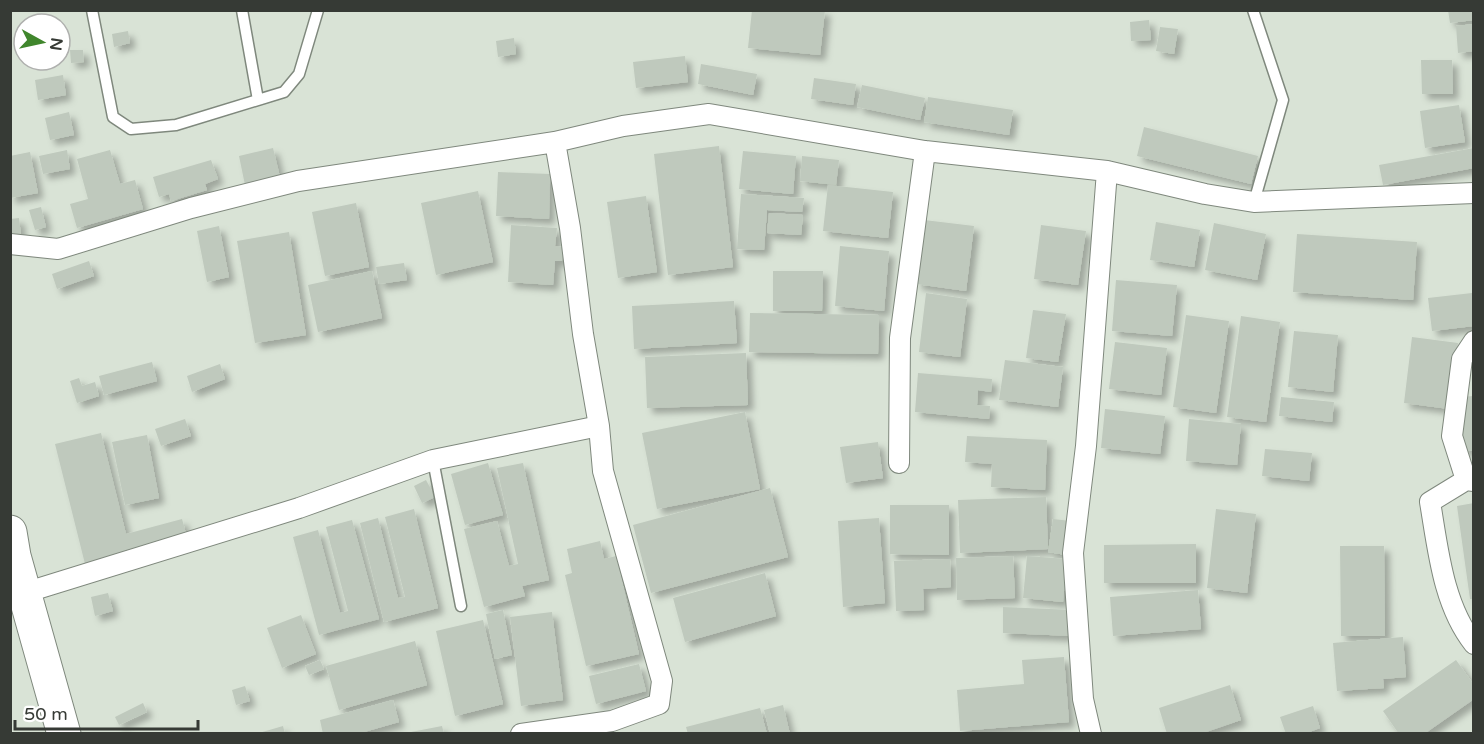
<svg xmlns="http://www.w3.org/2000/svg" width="1484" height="744" viewBox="0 0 1484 744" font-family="'Varela Round',sans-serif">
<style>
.building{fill:#bfc9bd;filter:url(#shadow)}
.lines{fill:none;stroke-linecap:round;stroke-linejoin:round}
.lane-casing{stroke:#7f887d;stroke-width:13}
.street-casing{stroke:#7f887d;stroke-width:22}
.highway-casing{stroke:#7f887d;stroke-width:35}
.lane{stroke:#fff;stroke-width:10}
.street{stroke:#fff;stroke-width:20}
.highway{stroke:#fff;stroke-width:33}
</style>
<defs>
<filter id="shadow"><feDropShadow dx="5.5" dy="5.5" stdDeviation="3" flood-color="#0004"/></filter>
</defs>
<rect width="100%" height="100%" fill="#d9e3d6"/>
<path class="building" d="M752 10H825L820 55 748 48Z
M1448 10H1474V20L1450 23Z
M1149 20 1151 40 1131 41 1130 22Z
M1474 24V51L1458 53 1456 26Z
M1160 27 1178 29 1174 54 1156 51Z
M128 31 130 43 114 47 112 34Z
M514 38 516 54 498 57 496 41Z
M70 50H83L84 62 71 63Z
M685 56 688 82 636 88 633 62Z
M1421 60H1452L1453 94H1422Z
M701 64 757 74 753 95 698 84Z
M63 75 66 95 38 100 35 80Z
M814 78 856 84 853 105 811 99Z
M862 85 925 98 920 120 857 107Z
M928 97 1013 110 1009 135 924 122Z
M1459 105 1465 142 1425 148 1420 111Z
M69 112 74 135 50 140 45 118Z
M1144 127 1258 156 1251 184 1137 156Z
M719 146 733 267 668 275 654 154Z
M273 148 280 177 245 185 239 156Z
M1474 148V168L1383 185 1379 165Z
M67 150 70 169 43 174 39 156Z
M110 150 120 184 135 180 143 209 77 228 70 204 88 199 77 159Z
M743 151 796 156 793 194 739 189Z
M30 152 38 193 10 198V156Z
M802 156 839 160 836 185 800 181Z
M211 160 218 179 205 184 207 190 171 201 169 194 159 197 153 177Z
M498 172 550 174 549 219 496 216Z
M828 185 893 192 888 238 823 231Z
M478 191 493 262 436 275 421 203Z
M741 194 804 198 802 212 767 210 764 250 737 249Z
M646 196 657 272 618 278 607 202Z
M356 203 369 267 325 276 312 212Z
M41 207 46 227 35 230 29 210Z
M769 213 803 215 801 235 767 233Z
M19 218 21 236 10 238V219Z
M924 220 974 226 966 291 916 284Z
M1156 222 1200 230 1194 267 1150 260Z
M1214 223 1266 234 1257 280 1205 270Z
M511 225 557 228 555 246 563 247 562 261H555L553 285 508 282Z
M1041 225 1086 231 1078 285 1034 279Z
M219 226 229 277 207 282 197 231Z
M289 232 306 335 255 343 237 241Z
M1297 234 1417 242 1413 300 1293 292Z
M840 246 889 251 884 311 835 306Z
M89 261 94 276 57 289 52 274Z
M404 263 407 280 379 284 376 267Z
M372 271 382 318 318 332 308 285Z
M773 271H823L822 311H773Z
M1116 280 1177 285 1172 336 1112 331Z
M926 293 967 299 960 357 919 352Z
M1472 293 1474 326 1432 331 1428 298Z
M734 301 737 343 634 349 632 306Z
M1033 310 1066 314 1058 362 1026 358Z
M750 313 879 315 878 354 749 352Z
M1186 315 1229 321 1216 413 1173 407Z
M1241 316 1280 322 1266 422 1227 417Z
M1294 331 1338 335 1333 392 1288 387Z
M1412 337 1458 343 1449 409 1404 403Z
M1115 342 1167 348 1161 395 1109 389Z
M746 353 748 405 647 408 645 357Z
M1005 360 1063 367 1058 407 999 400Z
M152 362 157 381 104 395 99 376Z
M220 364 225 379 192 392 187 376Z
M918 373 992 379 991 392 978 390 977 405 990 406 989 419 915 412Z
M79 378 82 386 95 382 99 396 77 403 70 381Z
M1474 396V451H1462L1460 397Z
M1281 397 1334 402 1332 422 1279 416Z
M1105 409 1165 416 1160 454 1101 448Z
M745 412 760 489 657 509 642 433Z
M185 419 191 436 161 446 155 429Z
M1189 419 1241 424 1237 465 1186 461Z
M101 433 126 534 182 519 187 537 86 568 55 444Z
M147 435 159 498 125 505 112 442Z
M967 436 1047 440 1045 490 991 487 992 464 965 462Z
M878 442 883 478 846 483 840 447Z
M1265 449 1312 453 1309 481 1262 476Z
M488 463 503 515 465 525 451 474Z
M523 463 549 580 522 586 525 596 484 607 464 529 497 521 509 566 518 564 497 468Z
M426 480 435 497 422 503 414 486Z
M770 488 788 557 651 593 633 525Z
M1046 497 1048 549 960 553 958 500Z
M1474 503V599H1470L1457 506Z
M890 505H949V555L890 554Z
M414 509 438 608 384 622 360 523 378 518 398 598 405 597 385 517Z
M1216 509 1256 514 1247 593 1207 588Z
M879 518 885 603 843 607 838 521Z
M1053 519 1071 521 1066 555 1048 552Z
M352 520 379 619 319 635 293 537 318 530 340 613 348 611 326 527Z
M600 541 604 559 616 556 639 654 586 666 565 575 572 573 567 549Z
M1196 544V583H1104V545Z
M1340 546H1384L1385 636H1341Z
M1013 556 1015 598 957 600 956 558Z
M1027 556 1067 559 1063 602 1023 598Z
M950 559 951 587 923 589 924 610 896 611 894 561Z
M765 573 776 616 685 642 673 598Z
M1198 590 1201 629 1113 636 1110 597Z
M108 593 113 611 95 616 91 597Z
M1003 607 1073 610 1072 636 1003 633Z
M503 610 512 655 495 659 486 614Z
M552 612 563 700 521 706 510 617Z
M301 615 316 654 282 668 267 628Z
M483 620 503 704 455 716 436 631Z
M1403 637 1406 677 1383 679 1384 688 1337 691 1333 643Z
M415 641 427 685 339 710 326 666Z
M1064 657 1069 722 960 731 957 690 1024 684 1022 660Z
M320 660 324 669 309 675 305 666Z
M1456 660 1474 685V699L1424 734H1399L1383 711Z
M639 664 646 691 596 704 589 676Z
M1230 685 1241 720 1200 734H1167L1159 708Z
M245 686 250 701 236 705 232 690Z
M393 700 399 722 357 734H323L320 720Z
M143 703 147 712 119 725 115 717Z
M783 705 790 734H770L764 710Z
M1313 706 1320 728 1304 734H1286L1280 717Z
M760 708 767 734H688L686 727Z
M283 726 285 734H259V733Z
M442 726 444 734H411V732Z"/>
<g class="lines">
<g class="lane-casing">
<path id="lane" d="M92 10 113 117 131 129 176 125 284 92 299 74 318 10
M242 10 258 100
M1253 10 1283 100 1254 202
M433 460 461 606"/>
</g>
<g class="street-casing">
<path id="street" d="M10 244 58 249 191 208 298 181 555 142 623 126 709 114 925 151 1107 171 1205 194 1254 202 1474 193
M899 463 900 338 925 151
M1466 480 1452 436 1462 359 1474 341
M1474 481 1466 480 1430 502C1438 549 1443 605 1474 644
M24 593 299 508 433 460 599 426
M521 734 612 721 659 704 662 681 603 471 599 426 583 334 570 228 555 142
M1091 734 1083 699 1073 553 1086 446 1107 171"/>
</g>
<g class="highway-casing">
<path id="highway" d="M10 532 14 556 64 734"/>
</g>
<use href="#lane" class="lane"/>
<use href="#street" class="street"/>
<use href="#highway" class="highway"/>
</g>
<rect width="1484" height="744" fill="none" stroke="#363a35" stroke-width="24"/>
<g transform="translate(42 42) rotate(98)"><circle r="28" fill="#ffffff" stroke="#afb0ae" stroke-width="1.5"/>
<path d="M0-4.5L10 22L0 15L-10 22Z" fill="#40862c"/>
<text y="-9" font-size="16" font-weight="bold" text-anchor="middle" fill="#363a35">N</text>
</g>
<path d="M15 720v9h183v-9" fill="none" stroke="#363a35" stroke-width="3"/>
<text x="24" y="720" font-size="18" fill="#363a35" stroke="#ffffff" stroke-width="4.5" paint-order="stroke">50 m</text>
</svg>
